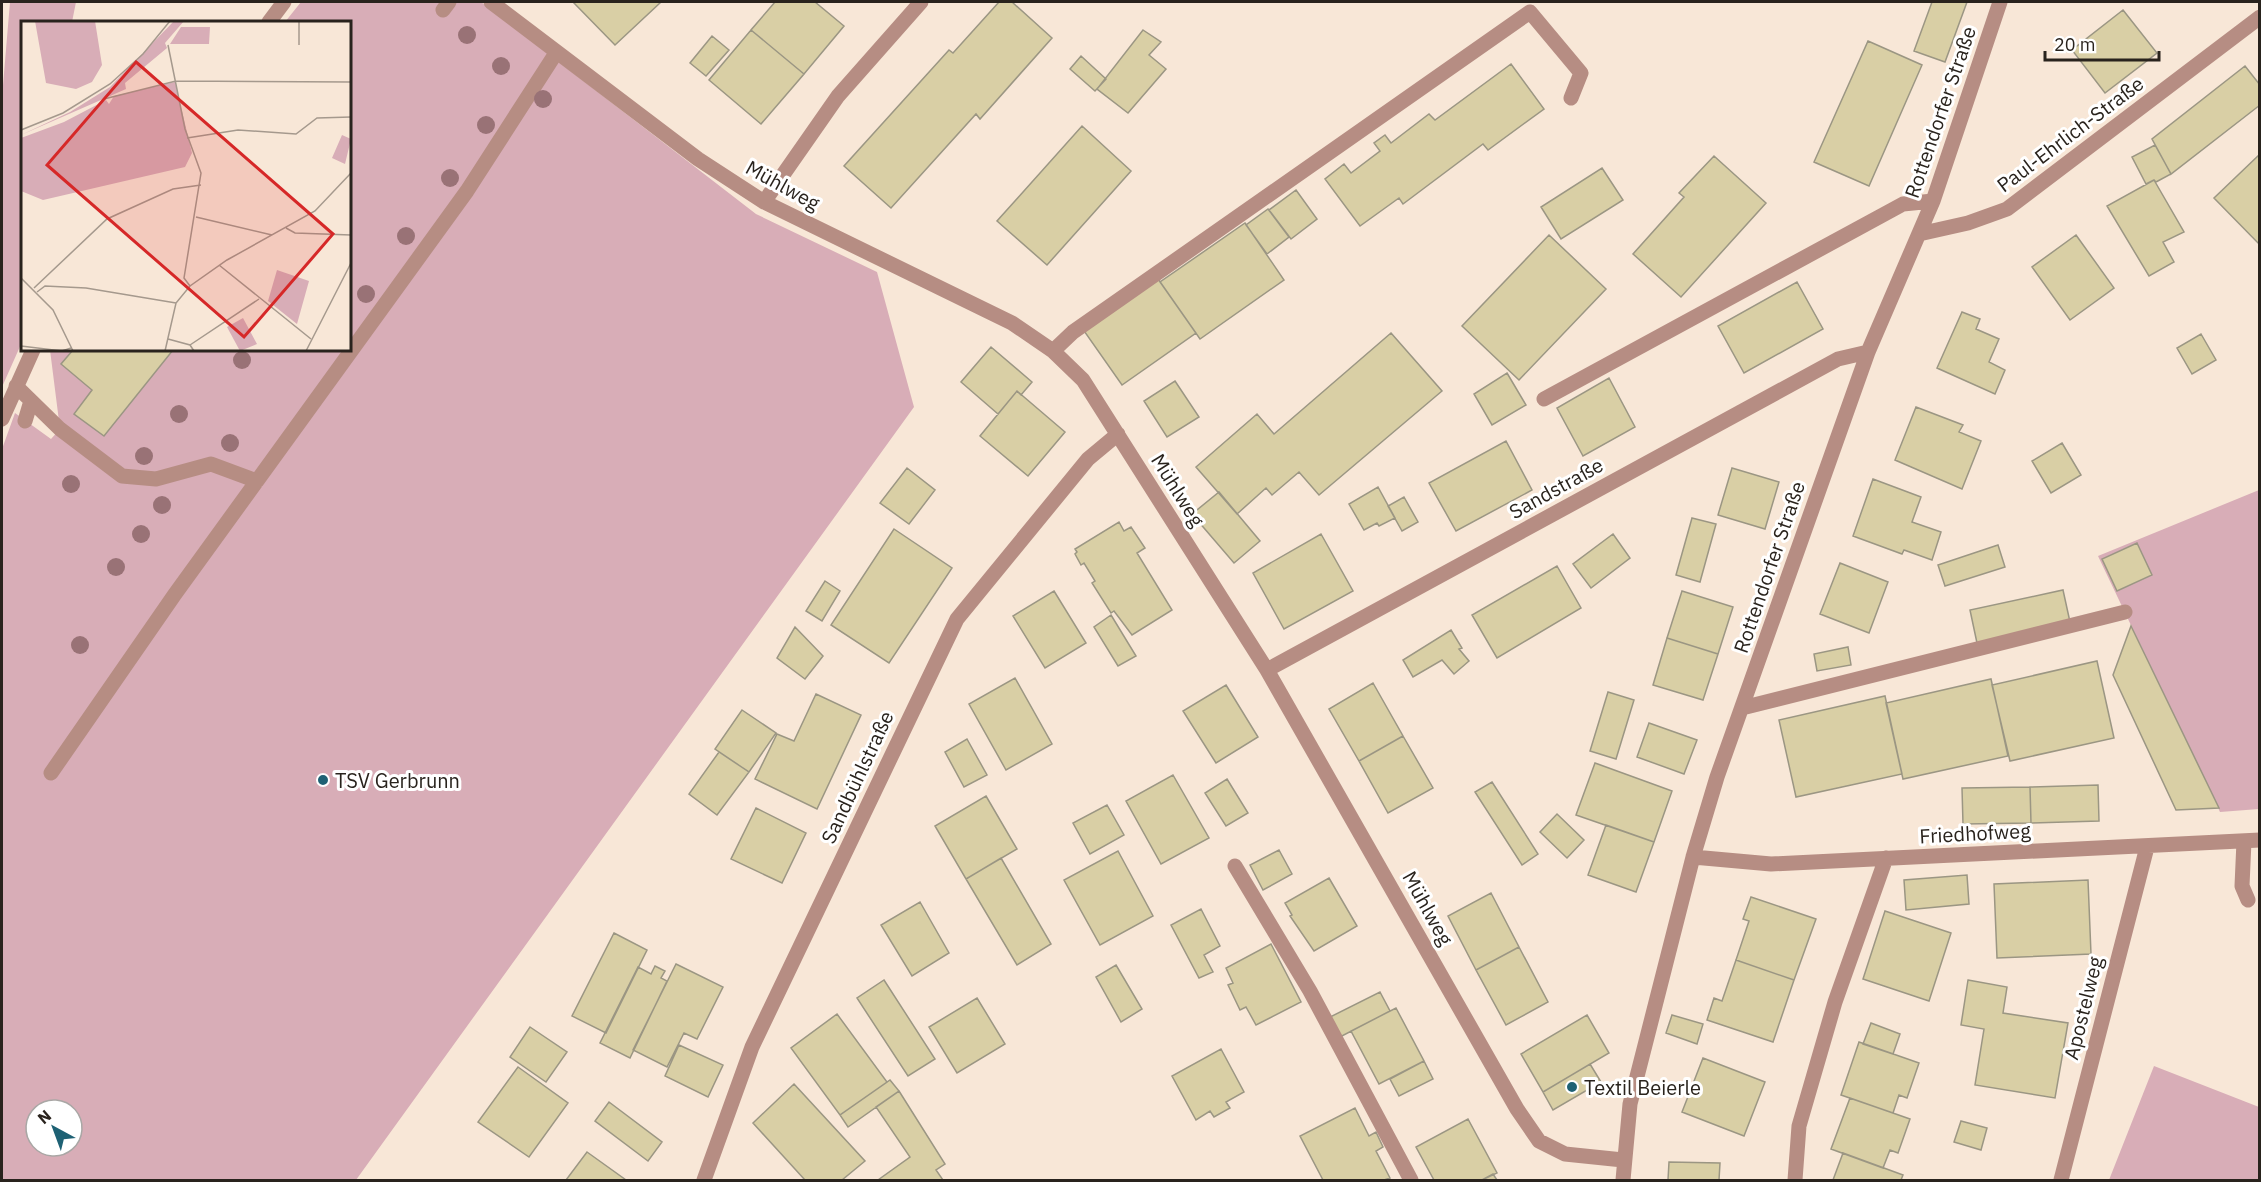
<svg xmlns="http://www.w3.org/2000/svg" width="2261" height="1182" viewBox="0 0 2261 1182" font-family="'IBM Plex Sans',sans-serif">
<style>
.green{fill:#d8adb7;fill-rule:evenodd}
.building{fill:#d9cfa5;stroke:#9b9683;stroke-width:1.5}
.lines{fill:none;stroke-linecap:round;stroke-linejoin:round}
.minor{stroke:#b68d83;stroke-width:15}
.tree{fill:#997276}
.poi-dot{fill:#1e6174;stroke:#fff;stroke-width:2}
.labels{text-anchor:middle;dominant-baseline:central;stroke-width:6;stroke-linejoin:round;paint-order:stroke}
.street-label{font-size:20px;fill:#29231d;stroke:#fff}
.poi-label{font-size:20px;fill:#29231d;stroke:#fff;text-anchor:start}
.inset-road{fill:none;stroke:#a5998d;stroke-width:1.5}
.view{fill:#d62828;fill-opacity:0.15;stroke:#d62828;stroke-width:3}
.inset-edge{fill:none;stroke:#29231d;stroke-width:3}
</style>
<rect width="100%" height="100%" fill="#f8e7d7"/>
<path class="green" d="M10 2H76L72 22H22V342L2 387V97Z
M301 2H481L756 214 877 272 914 407 356 1180H2V449L15 413 51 439 60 429 50 350H350V22H285ZM36 1110H72V1146H36Z
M2259 490V809L2220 812 2098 556Z
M2154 1066 2259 1107V1180H2109Z"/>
<path class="building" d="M573 2H661L615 45Z
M775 2H815L844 26 804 74 751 30Z
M999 2H1012L1052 38 980 119 976 114 891 208 844 166 949 50 953 53Z
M1932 2H1967L1945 62 1914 51Z
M2123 10 2157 53 2105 93 2072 50Z
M751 30 804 74 761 124 709 80Z
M1143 30 1161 42 1149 55 1166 69 1128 113 1097 89Z
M712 36 729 50 706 76 690 63Z
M1868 41 1922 65 1869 186 1814 162Z
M1081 56 1106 79 1095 91 1070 69Z
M1511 64 1544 109 1488 150 1483 144 1403 204 1399 198 1360 226 1325 179 1344 164 1351 173 1380 151 1374 143 1385 135 1391 143 1429 114 1435 120Z
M2245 66 2260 85V105L2171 174 2152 139Z
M1082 126 1131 171 1047 265 997 221Z
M2155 145 2171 174 2156 182 2154 180 2146 184 2132 157Z
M2260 154V245L2214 198Z
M1714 156 1766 203 1681 297 1633 254 1684 197 1679 193Z
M1602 168 1623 200 1561 239 1541 207Z
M2154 180 2184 232 2163 242 2174 262 2149 276 2107 206Z
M1296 190 1317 219 1291 239 1269 210Z
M1268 209 1289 237 1267 254 1246 225Z
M1245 223 1284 280 1200 339 1160 282Z
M1549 235 1606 289 1519 380 1462 326Z
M2076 235 2114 288 2070 320 2032 267Z
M1156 276 1196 333 1122 385 1082 328Z
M1797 282 1823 329 1744 373 1718 326Z
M1962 312 1980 319 1976 329 1999 339 1989 362 2005 370 1995 394 1937 368Z
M1391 333 1442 391 1319 495 1299 472 1272 495 1266 488 1237 514 1196 467 1257 414 1274 434Z
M2201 334 2216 360 2192 374 2177 348Z
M991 347 1032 382 1021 395 1017 391 998 414 961 382Z
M73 350H173L104 436 74 414 92 390 61 364Z
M1507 373 1526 405 1492 425 1474 394Z
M1609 378 1635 427 1583 456 1557 408Z
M1175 381 1199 417 1167 437 1144 401Z
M1017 391 1065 432 1028 476 980 436Z
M1916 407 1963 425 1959 432 1981 441 1962 489 1895 460Z
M1506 441 1532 490 1456 531 1429 483Z
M2062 443 2081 475 2051 493 2032 461Z
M907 468 935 490 909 524 880 503Z
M1732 468 1779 482 1765 529 1718 515Z
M1873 479 1921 497 1912 522 1941 532 1932 560 1904 550 1902 554 1853 536Z
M1378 487 1395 518 1379 526 1377 523 1364 530 1349 504Z
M1219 492 1260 541 1234 563 1192 514Z
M1404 497 1418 522 1402 531 1388 506Z
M1692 518 1716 524 1700 582 1676 575Z
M1119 522 1124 531 1131 527 1145 548 1137 553 1172 610 1132 635 1114 611 1111 613 1092 583 1095 581 1084 563 1081 565 1075 554 1077 552 1075 549Z
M894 529 952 568 889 663 831 625Z
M1321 534 1353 591 1284 629 1253 573Z
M1613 534 1630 558 1591 588 1573 564Z
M2137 543 2152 575 2117 591 2102 559Z
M1998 545 2005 567 1945 586 1938 565Z
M1840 563 1888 582 1869 633 1820 614Z
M1557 566 1581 608 1497 658 1472 615Z
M825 581 840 591 822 621 806 611Z
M2063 590 2070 622 1977 643 1970 610Z
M1054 591 1086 643 1045 668 1013 616Z
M1682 591 1733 607 1718 654 1667 638Z
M1111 615 1136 656 1118 666 1094 627Z
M2131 626 2219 808 2176 810 2113 675Z
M795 627 823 656 805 679 777 658Z
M1451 630 1462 648 1459 649 1469 661 1454 674 1442 660 1413 677 1403 660Z
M1667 638 1718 654 1703 700 1653 685Z
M1848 647 1851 665 1817 671 1814 654Z
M2097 661 2114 738 2010 761 1992 685Z
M1015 678 1052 744 1006 770 969 704Z
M1991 679 2008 756 1903 779 1886 703Z
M1373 683 1403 736 1359 761 1329 709Z
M1226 685 1258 737 1216 763 1183 711Z
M1608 692 1634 700 1616 759 1590 751Z
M816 694 861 715 817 809 755 779 777 734 794 741Z
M1885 696 1902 774 1796 797 1779 720Z
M742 710 776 733 749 772 715 749Z
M1649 723 1697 740 1684 774 1637 757Z
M1403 736 1433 788 1388 813 1359 761Z
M967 739 987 775 964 787 945 752Z
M719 752 749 772 717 815 689 794Z
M1595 763 1672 791 1654 842 1576 815Z
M1173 775 1209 838 1161 864 1126 801Z
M1227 779 1248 813 1226 826 1205 793Z
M1492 782 1538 854 1522 865 1475 792Z
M2098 785 2099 821 2031 823 2030 787Z
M2030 787 2031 823 1963 824 1962 788Z
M986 796 1017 849 966 879 935 826Z
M1107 805 1124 835 1090 854 1073 823Z
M756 808 806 833 782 883 731 859Z
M1557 814 1584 840 1567 858 1540 832Z
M1606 825 1654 842 1636 892 1588 875Z
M1279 850 1292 874 1263 890 1250 865Z
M1118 851 1153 916 1100 945 1064 880Z
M1001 858 1051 944 1017 965 966 879Z
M1967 875 1969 904 1906 910 1904 880Z
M1329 878 1357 926 1314 951 1290 916 1292 915 1285 903Z
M2088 880 2091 954 1997 958 1994 884Z
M1491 893 1519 947 1476 970 1448 916Z
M1751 897 1816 919 1794 980 1736 960 1749 921 1743 919Z
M920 902 949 953 912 976 881 925Z
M1201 909 1220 946 1204 955 1213 972 1199 978 1171 925Z
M1885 911 1951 933 1929 1001 1863 979Z
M614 933 647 950 606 1033 572 1016Z
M1271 944 1301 1002 1256 1025 1246 1007 1240 1010 1228 985 1233 983 1226 968Z
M1519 947 1548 1002 1506 1025 1476 970Z
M1736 960 1794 980 1773 1042 1707 1020 1714 998 1722 1001Z
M676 964 723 987 697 1039 684 1033 667 1067 633 1050Z
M1116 965 1142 1009 1121 1022 1096 977Z
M655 966 665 971 661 978 667 981 630 1058 600 1043 638 967 651 974Z
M884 980 935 1059 908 1076 857 998Z
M1968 980 2007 987 2003 1013 2068 1023 2055 1098 1975 1085 1984 1029 1961 1025Z
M1380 992 1390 1011 1340 1037 1330 1017Z
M977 998 1005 1044 957 1073 929 1027Z
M1396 1008 1424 1061 1379 1084 1351 1031Z
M837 1014 887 1082 840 1115 791 1048Z
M1587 1015 1609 1053 1543 1092 1521 1054Z
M1672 1015 1703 1024 1697 1044 1666 1033Z
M1871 1023 1900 1034 1893 1054 1863 1044Z
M530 1027 567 1052 546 1082 510 1057Z
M1859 1042 1919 1063 1907 1098 1899 1095 1893 1113 1841 1095Z
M679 1045 723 1065 708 1097 665 1076Z
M1221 1049 1244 1092 1226 1102 1230 1108 1214 1117 1210 1111 1196 1120 1172 1076Z
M1703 1058 1765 1082 1744 1136 1682 1112Z
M1424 1061 1433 1079 1399 1096 1390 1079Z
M1590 1064 1601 1082 1553 1110 1543 1092Z
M518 1067 568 1103 529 1157 478 1122Z
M890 1080 899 1091 848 1127 840 1115Z
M794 1084 865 1161 842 1180H805L753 1123Z
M899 1091 945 1164 936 1170 943 1180H878L910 1157 876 1107Z
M1850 1098 1910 1119 1898 1153 1890 1150 1883 1168 1831 1149Z
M609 1102 662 1142 648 1161 595 1121Z
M1355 1108 1369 1136 1376 1132 1383 1147 1376 1151 1390 1178 1384 1180H1323L1300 1136Z
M1468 1119 1497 1173 1482 1180H1434L1416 1147Z
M1961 1121 1987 1128 1981 1150 1954 1142Z
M587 1152 626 1180H566Z
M1843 1153 1903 1175 1901 1180H1833Z
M1669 1162 1720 1163 1719 1180H1668Z
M1493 1174 1497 1180H1482Z"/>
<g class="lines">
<path class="minor" d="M491 2 698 159 764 202 1012 323 1053 351 1083 380 1267 670 1517 1109 1539 1141 1565 1154 1623 1160
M443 10 449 2
M269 22 284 2
M764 202 838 96 921 2
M1919 234 1968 223 2007 209 2260 17
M1053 351 1073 332 1530 12 1581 73 1571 98
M16 386 60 429 122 476 156 479 211 464 257 481
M1544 399 1903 204 1933 201
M2 419 33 350
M25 421 31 401
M1267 670 1838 359 1868 352
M1742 708 2125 612
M51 773 175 594 467 191 556 53
M2244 841 2242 886 2248 900
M1693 857 1771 864 2260 840
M1235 866 1310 991 1411 1180
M704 1180 752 1047 957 619 1088 459 1118 434
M1623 1180 1630 1104 1693 857 1717 777 1868 352 1933 201 2000 2
M1795 1180 1799 1126 1835 1002 1886 858
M2061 1180 2147 847"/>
</g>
<g class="tree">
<circle cx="467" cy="35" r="9"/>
<circle cx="501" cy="66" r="9"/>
<circle cx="543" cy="99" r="9"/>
<circle cx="486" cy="125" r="9"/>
<circle cx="450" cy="178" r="9"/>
<circle cx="406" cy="236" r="9"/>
<circle cx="366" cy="294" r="9"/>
<circle cx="242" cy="360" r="9"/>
<circle cx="179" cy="414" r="9"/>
<circle cx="230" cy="443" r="9"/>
<circle cx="144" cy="456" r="9"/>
<circle cx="71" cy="484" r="9"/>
<circle cx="162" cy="505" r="9"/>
<circle cx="141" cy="534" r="9"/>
<circle cx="116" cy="567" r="9"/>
<circle cx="80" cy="645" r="9"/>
</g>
<g class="poi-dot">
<circle cx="323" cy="780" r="6"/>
<circle cx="1572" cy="1087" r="6"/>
</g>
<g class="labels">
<g class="street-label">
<text transform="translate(1940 112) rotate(-71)">Rottendorfer Straße</text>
<text transform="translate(2070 134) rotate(-37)">Paul-Ehrlich-Straße</text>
<text transform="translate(783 185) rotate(29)">Mühlweg</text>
<text transform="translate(1556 488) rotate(-29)">Sandstraße</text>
<text transform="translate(1178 490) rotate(58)">Mühlweg</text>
<text transform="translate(1769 567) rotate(-71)">Rottendorfer Straße</text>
<text transform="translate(857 777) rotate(-65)">Sandbühlstraße</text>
<text transform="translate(1975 833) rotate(-3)">Friedhofweg</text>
<text transform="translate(1428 908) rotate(61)">Mühlweg</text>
<text transform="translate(2083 1008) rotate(-76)">Apostelweg</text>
</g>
<g class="poi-label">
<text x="335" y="780">TSV Gerbrunn</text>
<text x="1584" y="1087">Textil Beierle</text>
</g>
</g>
<g transform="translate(21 21)">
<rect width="330" height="330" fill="#f8e7d7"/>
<path d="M14 0H74L81 44 71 61 55 68 25 62ZM153 0H163L144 22 146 27 104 62 105 68 0 114 49 91 89 66ZM160 6H189L188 23H149ZM154 61 171 132 164 146 22 179 0 170V117L43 101 85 79 88 83 93 75ZM321 114 330 118 324 143 311 137ZM256 249 288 260 276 303 247 280ZM222 297 236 323 219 330 206 306Z" fill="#d8adb7"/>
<path class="inset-road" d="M147 24 164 108 180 152 163 257 169 265M278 24V0M83 78 155 60 330 61M0 109 42 92 89 63 122 33 149 0M166 117 217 109 275 113 296 97 330 96M175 196 251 214M265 207 274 212 330 214M198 244 290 318M0 257 32 289 52 330M13 267 86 198 152 168 180 164M16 271 24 265 65 267 155 282M147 318 169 324 173 330M169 324 238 278M0 325 41 330 50 327M144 330 155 282 169 265 206 239 294 190 330 152M285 330 330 242"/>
<path class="view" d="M115 41 312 213 223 316 26 144Z"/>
<rect width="330" height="330" class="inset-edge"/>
</g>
<rect width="2261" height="1182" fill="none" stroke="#29231d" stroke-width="6"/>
<g transform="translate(54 1128) rotate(319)"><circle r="28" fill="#ffffff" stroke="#a9a7a5" stroke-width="1.5"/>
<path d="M0-4.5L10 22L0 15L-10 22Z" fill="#1e6174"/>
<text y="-9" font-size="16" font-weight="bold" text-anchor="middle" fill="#29231d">N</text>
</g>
<path d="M2045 51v9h114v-9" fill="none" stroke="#29231d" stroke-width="3"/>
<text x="2054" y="51" font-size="18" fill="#29231d" stroke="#ffffff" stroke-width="4.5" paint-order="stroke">20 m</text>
</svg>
